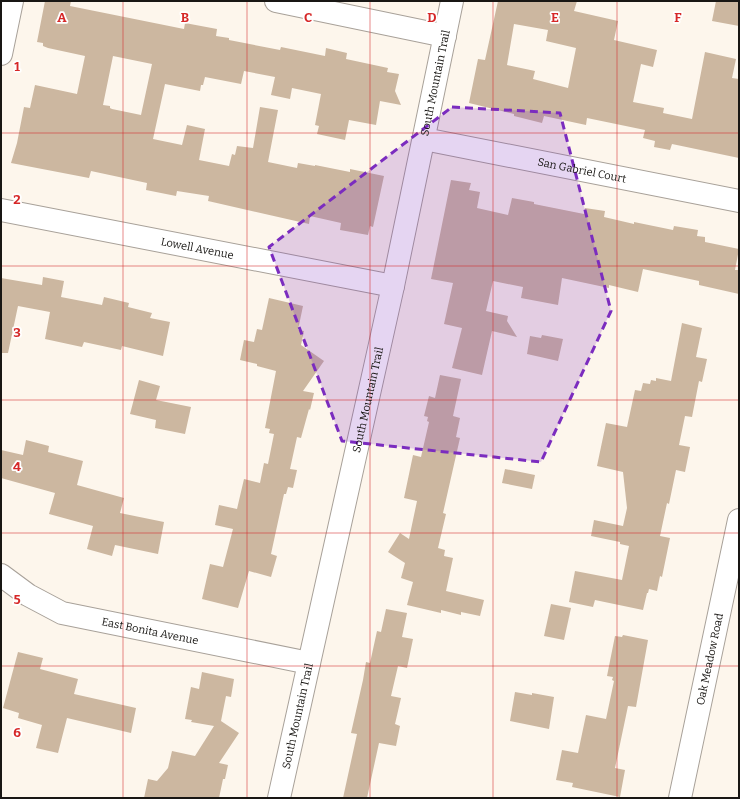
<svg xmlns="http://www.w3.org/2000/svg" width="740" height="799" viewBox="0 0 740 799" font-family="Bitter,serif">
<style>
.building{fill:#ccb7a0;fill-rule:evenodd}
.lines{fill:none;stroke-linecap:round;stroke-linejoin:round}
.minor-casing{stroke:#a8a199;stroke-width:24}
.minor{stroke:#fff;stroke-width:22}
.marked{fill:#7b2cbf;fill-opacity:0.2;stroke:#7b2cbf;stroke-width:3;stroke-dasharray:8 5;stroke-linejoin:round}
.grid{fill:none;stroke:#d62828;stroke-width:1;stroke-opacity:0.55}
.labels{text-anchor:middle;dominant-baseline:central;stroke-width:3.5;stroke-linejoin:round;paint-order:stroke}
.street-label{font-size:11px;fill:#191714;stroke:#fff}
.grid-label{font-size:13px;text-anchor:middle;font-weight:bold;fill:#d62828;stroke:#fff;stroke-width:3.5;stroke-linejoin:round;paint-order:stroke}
</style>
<rect width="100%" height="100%" fill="#fdf6ec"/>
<path class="building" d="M45 1H71L70 6 184 29 185 23 217 29 216 36 229 38V40L280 50 281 47 325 56 326 48 347 53 346 59 388 68 387 72 399 74 395 91 401 105 380 101 376 125 349 120 345 140 317 134 319 126 315 125 321 94 292 88 290 99 271 95 275 77 244 71 241 84 205 77 203 85H201L200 91 165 84 153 139 182 145 187 125 205 129 199 160 229 166 232 154 235 155 237 146 253 148 260 107 278 110 268 162 297 168 298 163 315 166V165L350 172V169L384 176 373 227 370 226 368 235 340 230 341 223 310 216 309 224 208 201 209 196 177 191 176 196 146 190 147 183 91 171 89 178 11 163 17 143 24 107 30 108 35 85 77 94 85 56 48 48 43 46V43L37 42ZM113 56 152 64 141 115 112 109 110 108V106L103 105Z
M498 1H577L574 11 618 21 614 40 657 50 653 67 641 64 633 102 664 108 663 113 692 119 705 52 736 59 732 78 739 79V158L672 144 670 150 654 147 655 141 643 138 645 130 587 118 586 125 544 116 542 123 514 116V114L469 103 478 59 485 60ZM514 24 548 30 546 41 576 48 568 88 533 79 535 71 507 65Z
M716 1H739V26L712 21Z
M451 180 471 183 469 190 480 192 477 208 508 215 512 198 534 202V204L584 214 585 208 605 211 604 217 634 224V222L673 230 674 226 698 230 697 236 705 237V242L739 249 735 270H739V294L699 285V281L643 269 638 292 609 285V288L562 278 558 305 521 298 523 287 493 281 486 311 508 316 507 321 517 337 492 331 482 375 452 368 462 328 444 324 453 283 431 279Z
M43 277 64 281 61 297 102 305 104 297 129 303 128 307 152 313 150 318 170 322 163 356 122 346 121 350 84 342 82 347 45 339 50 312 18 306 8 353H1V278L42 285Z
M269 298 303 306 298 330 304 331 301 345 324 361 303 391 314 393 310 410 309 409 301 438 297 437 290 469 297 470 293 488 288 487 286 494H284L271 554 277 556 271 577 249 571 238 608 202 599 210 564 223 567 233 529 215 525 219 505 237 509 244 479 260 483 264 463 268 464 274 434 269 433 270 429 265 428 276 371 257 366V364L240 360 244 340 254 342 257 329 262 330Z
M682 323 702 328 696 357 707 359 702 382 699 381 692 417 685 416 679 445 690 447 685 472 676 470 669 504 667 503 660 536 670 538 662 577 660 576 657 591 649 589 648 593H647L643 610 595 600 593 607 569 602 575 571 622 580 629 546 620 544V542L591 536 594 520 623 526 627 508 623 472 597 466 606 423 627 427 635 390 641 391 643 383 650 384 651 380 656 381V378L671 381Z
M542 335 563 339 558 361 527 354 530 336 541 338Z
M440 375 461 379 453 416 460 418 456 437 460 438 443 513 446 514 438 548 445 550 444 556 453 558 446 591 484 600 480 616 461 612V615L441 610V613L407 605 413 582 401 578 405 563 388 552 400 533 409 539 417 501 404 498 413 455 421 457 429 422 427 421 428 417 424 416 429 396 435 398Z
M139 380 160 386 156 400 191 407 185 434 155 428 156 420 130 414Z
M26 440 49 446 48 452 83 461 77 485 124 498 120 513 164 522 158 554 115 545 112 556 87 549 93 526 49 514 55 493 1 478V450L23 455Z
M505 469 535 475 532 489 502 483Z
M551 604 571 608 564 640 544 636Z
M386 609 407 613 402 637 413 639 407 668 398 666 391 696 401 698 395 724 400 726 396 746 379 743 367 798H343L357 734 351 733 363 680 366 662 370 663 377 631 381 632Z
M623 635 648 640 636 707 628 706 615 768 625 770 620 797 572 787 573 783 556 780 562 750 578 753 586 715 606 719 614 681 612 680 613 677 607 676 615 636 622 637Z
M18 652 43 658 40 669 78 679 74 694 136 708 131 733 67 718 58 753 36 748 42 725 18 718 19 713 3 708Z
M202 672 234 679 231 697 226 696 221 721 239 733 219 763 228 765 225 779H223L219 798H144L148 779 157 781 168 768 172 751 195 756 214 726 191 722 192 720 185 719 191 687 199 689Z
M515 692 532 695V693L554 697 549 729 510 721Z"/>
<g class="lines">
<g class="minor-casing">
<g id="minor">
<path d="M276 1 445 36"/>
<path d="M1 54 12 1"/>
<path id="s1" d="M424 139 739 201"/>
<path id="s2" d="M1 210 393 286"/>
<path id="s3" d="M1 575 28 595 62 613 309 663"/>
<path id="s4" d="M279 798 393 286 452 1"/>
<path id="s5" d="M680 798 739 520"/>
</g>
</g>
<use href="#minor" class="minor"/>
</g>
<path class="marked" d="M452 107 560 113 611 311 541 462 342 441 269 247Z"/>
<path class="grid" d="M123 1V798M247 1V798M370 1V798M493 1V798M617 1V798M1 133H739M1 266H739M1 400H739M1 533H739M1 666H739"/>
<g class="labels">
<g class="street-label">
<text stroke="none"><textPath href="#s4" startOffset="732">South Mountain Trail</textPath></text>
<text stroke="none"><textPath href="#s1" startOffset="161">San Gabriel Court</textPath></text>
<text stroke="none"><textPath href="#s2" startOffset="200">Lowell Avenue</textPath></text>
<text stroke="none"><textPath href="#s4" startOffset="408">South Mountain Trail</textPath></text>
<text stroke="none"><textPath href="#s3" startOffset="162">East Bonita Avenue</textPath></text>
<text stroke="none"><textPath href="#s5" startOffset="142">Oak Meadow Road</textPath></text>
<text stroke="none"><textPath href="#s4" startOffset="84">South Mountain Trail</textPath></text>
</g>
</g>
<g class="grid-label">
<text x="62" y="22">A</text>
<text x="185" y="22">B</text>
<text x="308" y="22">C</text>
<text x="432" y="22">D</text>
<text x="555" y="22">E</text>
<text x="678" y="22">F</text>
<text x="17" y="71">1</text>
<text x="17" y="204">2</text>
<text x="17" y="337">3</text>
<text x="17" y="471">4</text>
<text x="17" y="604">5</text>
<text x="17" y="737">6</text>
</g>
<rect width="740" height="799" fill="none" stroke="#191714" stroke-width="4"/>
</svg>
